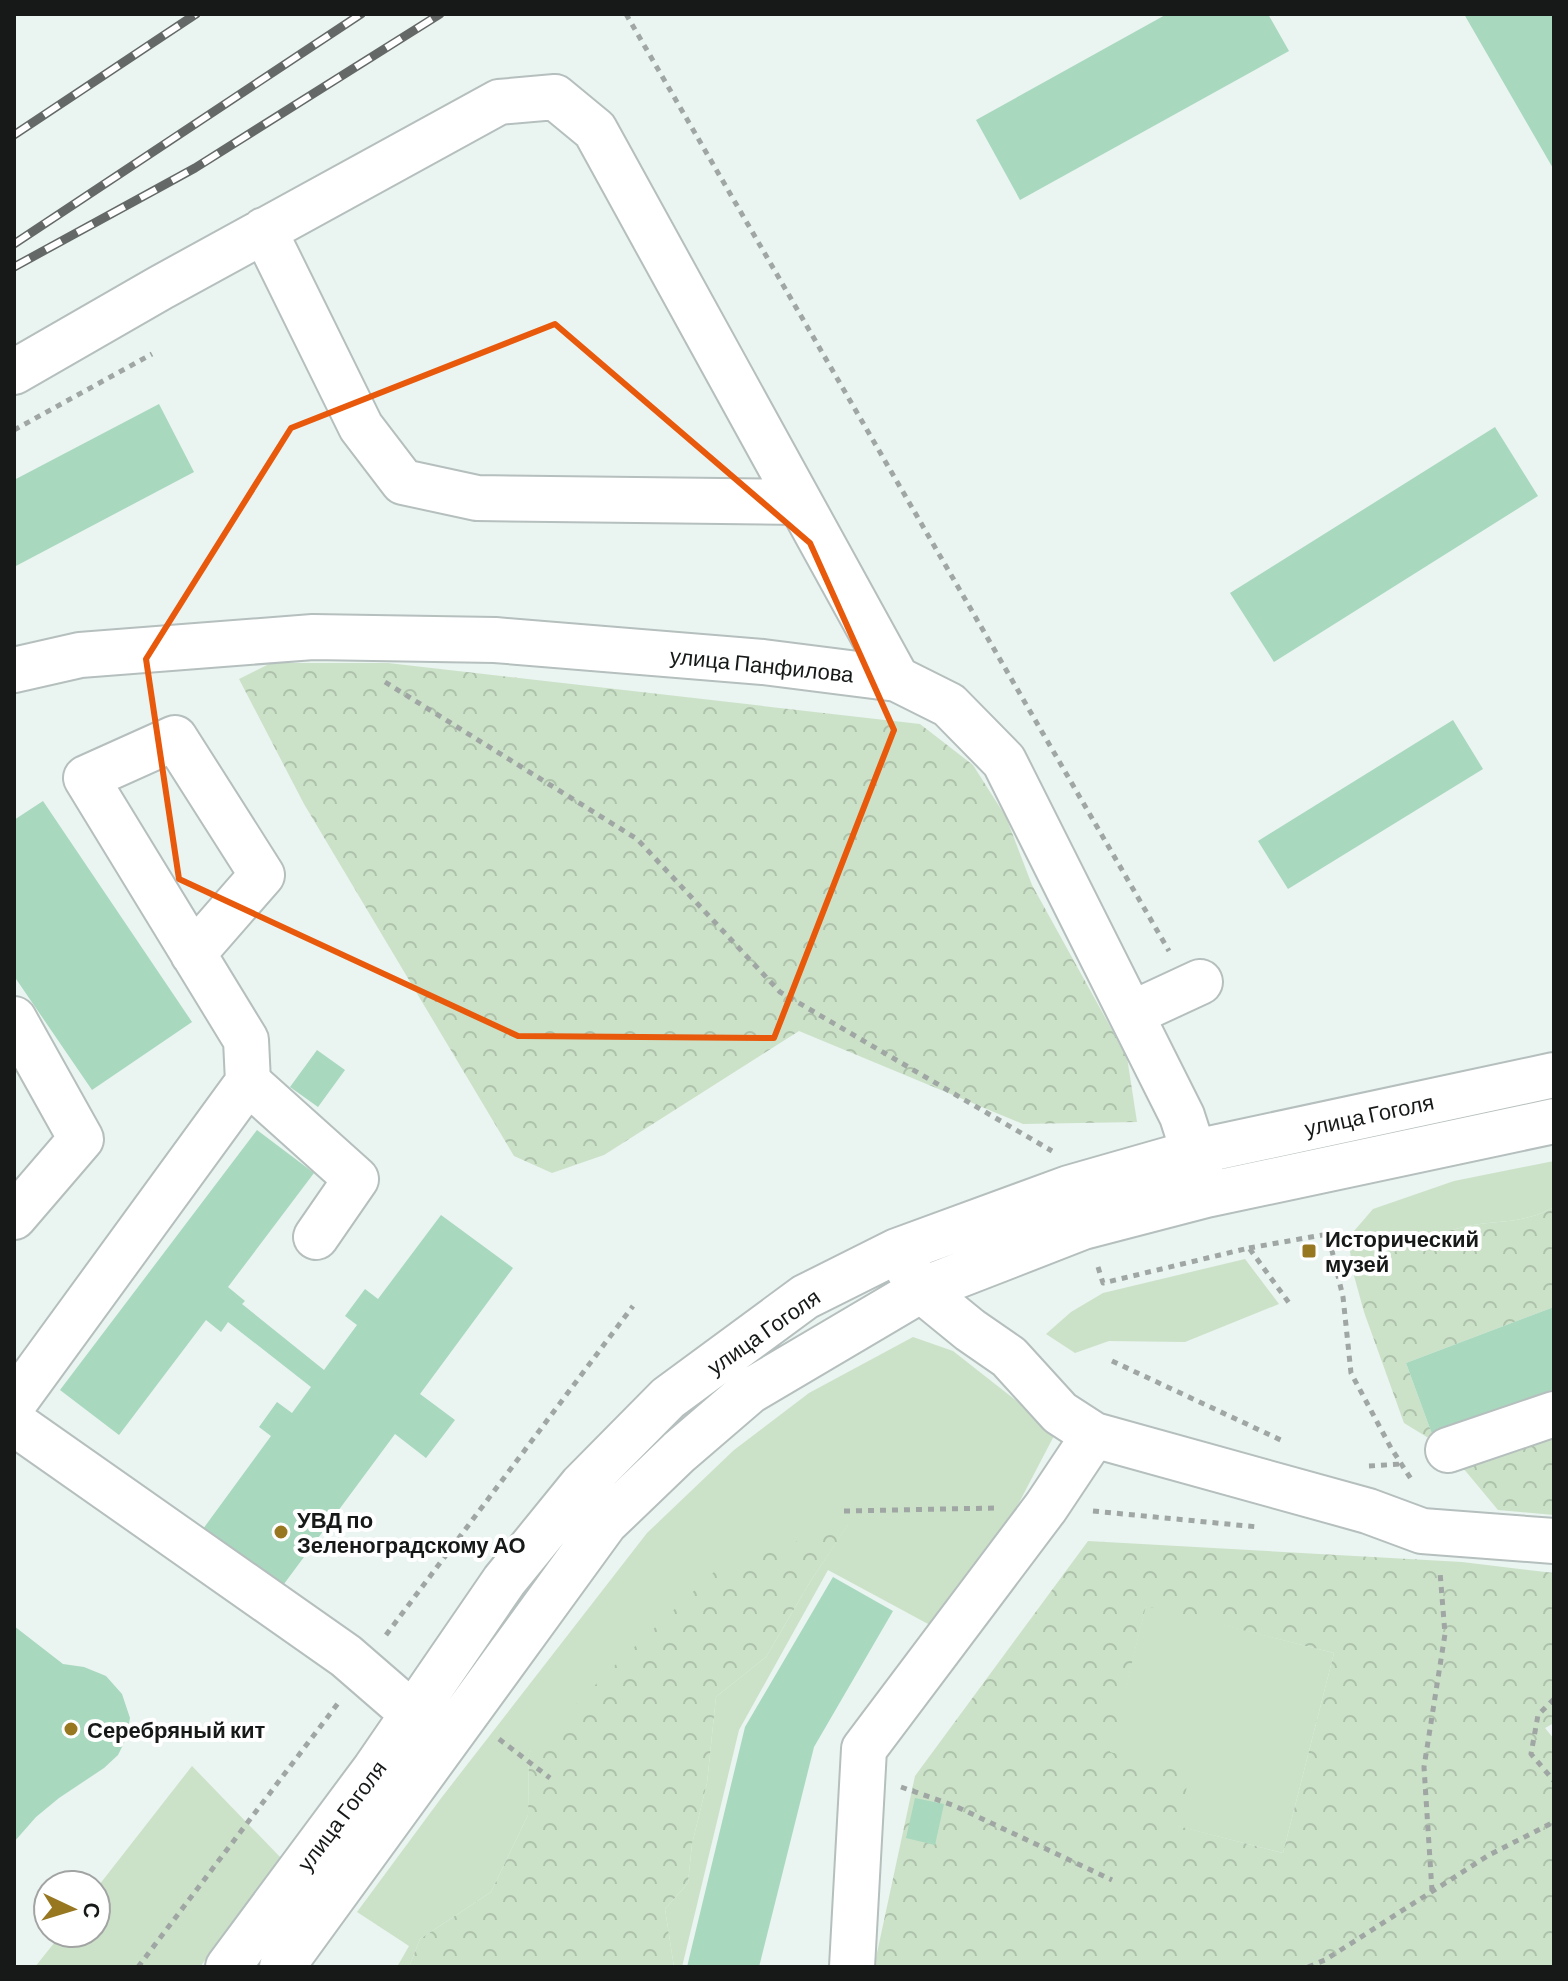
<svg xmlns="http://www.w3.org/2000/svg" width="1568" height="1981" viewBox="0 0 1568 1981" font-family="Barlow,sans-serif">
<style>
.green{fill:#cbe2c8}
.forest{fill:url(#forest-crowns);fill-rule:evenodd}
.building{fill:#a8d8be}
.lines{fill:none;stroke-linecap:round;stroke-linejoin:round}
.minor-casing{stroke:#b5bfbd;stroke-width:48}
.path{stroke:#9fa6a4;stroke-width:5;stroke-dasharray:6 6;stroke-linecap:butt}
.minor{stroke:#fff;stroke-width:44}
.rail-casing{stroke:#646968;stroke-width:9}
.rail{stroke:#fff;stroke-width:6;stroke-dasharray:18;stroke-linecap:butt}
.marked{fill:none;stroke:#e8590c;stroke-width:6;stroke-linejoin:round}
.poi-dot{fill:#977720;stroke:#fff;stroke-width:3}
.labels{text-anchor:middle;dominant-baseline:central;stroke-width:8;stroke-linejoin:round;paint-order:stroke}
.street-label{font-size:22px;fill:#161918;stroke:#fff}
.poi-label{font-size:22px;font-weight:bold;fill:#161918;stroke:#fff;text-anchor:start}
</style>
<defs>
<pattern id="forest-crowns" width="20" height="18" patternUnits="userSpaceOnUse" patternTransform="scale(2)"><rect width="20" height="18" fill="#cbe2c8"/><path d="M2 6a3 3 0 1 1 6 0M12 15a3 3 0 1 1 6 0" fill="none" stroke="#aec1ab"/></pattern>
</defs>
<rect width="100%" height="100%" fill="#eaf4f1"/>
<path class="green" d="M1554 1161V1207C1522 1225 1497 1219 1463 1227 1423 1237 1390 1253 1353 1272L1348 1238 1373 1209 1454 1181Z
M1245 1259 1279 1304 1185 1342 1109 1341 1075 1353 1046 1334 1071 1312 1103 1293Z
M913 1337 953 1351 1056 1432 1009 1522 930 1625 828 1570 739 1730 682 1967H674L665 1909 688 1883 692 1844 707 1783 716 1697 766 1657 810 1582 849 1523 529 1752 528 1815 491 1892 420 1939 409 1967H397L409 1946 357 1912 442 1797 647 1533 734 1450 809 1393Z
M1146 1605 1334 1653 1283 1853 1177 1826 1109 1753Z
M192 1766 281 1858 200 1967H35L62 1933H96V1889Z"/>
<path class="forest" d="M271 663H388L920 724 973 765 1006 817 1032 885 1127 1057 1137 1122 1023 1124 799 1031 604 1155 552 1173 514 1156 304 804 239 679Z
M1554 1207V1307L1406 1363 1432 1434 1554 1389V1515L1498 1510 1448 1450 1404 1423 1364 1312 1353 1272C1390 1253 1423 1237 1463 1227 1497 1219 1522 1225 1554 1207Z
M850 1522 810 1582 766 1657 716 1697 707 1783 692 1844 688 1883 665 1909 674 1967H409L420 1939 491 1892 528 1815 529 1752 613 1667 714 1572Z
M1088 1541 1462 1562 1554 1573V1723L1545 1728 1554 1739V1967H874L915 1776ZM1146 1606 1334 1653 1283 1853 1178 1826 1190 1773 1110 1752Z"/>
<path class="building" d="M1167 14H1268L1289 51 1020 200 976 120Z
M1464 14H1554V170Z
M159 404 194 472 14 567V480Z
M1495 427 1538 496 1274 662 1230 593Z
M1453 720 1483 769 1288 889 1258 841Z
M43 801 192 1022 92 1090 14 976V820Z
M317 1050 345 1070 318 1107 290 1087Z
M257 1130 314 1173 228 1287 245 1301 242 1304 324 1370 357 1325 345 1316 365 1289 378 1299 441 1215 513 1268 420 1394 455 1420 426 1458 395 1434 281 1588 203 1529 271 1436 259 1427 277 1402 292 1413 311 1387 228 1322 221 1332 206 1320 119 1435 60 1390Z
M1554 1307V1389L1432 1434 1406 1363Z
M833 1577 893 1611 814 1747 759 1967H687L745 1727Z
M14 1626 63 1664 84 1667 106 1676 122 1694 130 1718 126 1739 118 1755 104 1768 59 1798 36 1817 14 1842Z
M915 1798 944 1804 935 1845 906 1838Z"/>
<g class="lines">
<g class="minor-casing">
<path id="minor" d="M264 230 361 427 403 482 477 498 799 502
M14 372 160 288 499 102 555 97 595 130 897 679
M14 670 80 655 313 637 495 640 763 662 897 679 949 705 1004 761 1182 1116 1203 1181
M1131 1014 1200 982
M14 1019 81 1139 14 1217
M248 1082 356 1179 316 1237
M908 1269 921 1290 970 1330 1009 1357 1060 1413 1094 1435 1368 1511 1422 1531 1554 1541
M14 1403 248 1082 246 1040 86 778 175 738 262 875 193 954
M14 1423 346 1656 414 1715
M1448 1450 1554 1414
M228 1967 375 1769 504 1581 582 1485 668 1398 805 1297 897 1251 1069 1188 1195 1152 1554 1075
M282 1967 605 1523 679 1452 750 1391 921 1290 1083 1227 1206 1195 1554 1121
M852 1967 864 1749 1046 1507 1094 1435"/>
</g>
<path class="path" d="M626 14 1169 951
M14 430 152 354
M385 682 637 839 780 992 1052 1151
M1249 1248 1328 1234 1343 1297 1351 1373 1391 1448 1413 1482
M1098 1267 1103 1283 1249 1248 1292 1307
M1112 1361 1285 1442
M1369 1466 1401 1464
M844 1511 995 1508
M1093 1511 1258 1527
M386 1635 633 1306
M1554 1699 1538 1715 1531 1754 1554 1781
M499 1739 550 1778
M901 1787 955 1806 1112 1880
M1432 1891 1424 1767 1445 1634 1440 1572
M138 1967 339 1702
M1308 1967 1325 1960 1489 1855 1554 1822"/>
<use href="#minor" class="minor"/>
<g class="rail-casing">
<path id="rail" d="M14 135 196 14
M14 244 361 14
M14 267 195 168 440 14"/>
</g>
<use href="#rail" class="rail"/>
</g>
<path class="marked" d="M555 324 810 543 894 730 774 1038 518 1036 179 879 146 659 291 428Z"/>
<g class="poi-dot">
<rect x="1301" y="1243" width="16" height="16" rx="4"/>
<circle cx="281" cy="1532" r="8"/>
<circle cx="71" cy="1729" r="8"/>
</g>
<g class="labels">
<g class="street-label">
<text transform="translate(762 664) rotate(6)">улица Панфилова</text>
<text transform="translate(1369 1114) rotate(-12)">улица Гоголя</text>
<text transform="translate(763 1331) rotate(-35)">улица Гоголя</text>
<text transform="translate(341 1815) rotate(-53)">улица Гоголя</text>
</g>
<g class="poi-label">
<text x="1325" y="1238">Исторический<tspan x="1325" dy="25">музей</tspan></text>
<text x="297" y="1519">УВД по<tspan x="297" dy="25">Зеленоградскому АО</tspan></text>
<text x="87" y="1729">Серебряный кит</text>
</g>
</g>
<rect width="1568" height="1981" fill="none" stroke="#161918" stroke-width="32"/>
<g transform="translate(72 1909) rotate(94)"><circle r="38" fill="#ffffff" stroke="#a2a3a3" stroke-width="2"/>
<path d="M0-6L14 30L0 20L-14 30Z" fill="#977720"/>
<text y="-12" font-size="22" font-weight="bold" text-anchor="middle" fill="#161918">С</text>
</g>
</svg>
